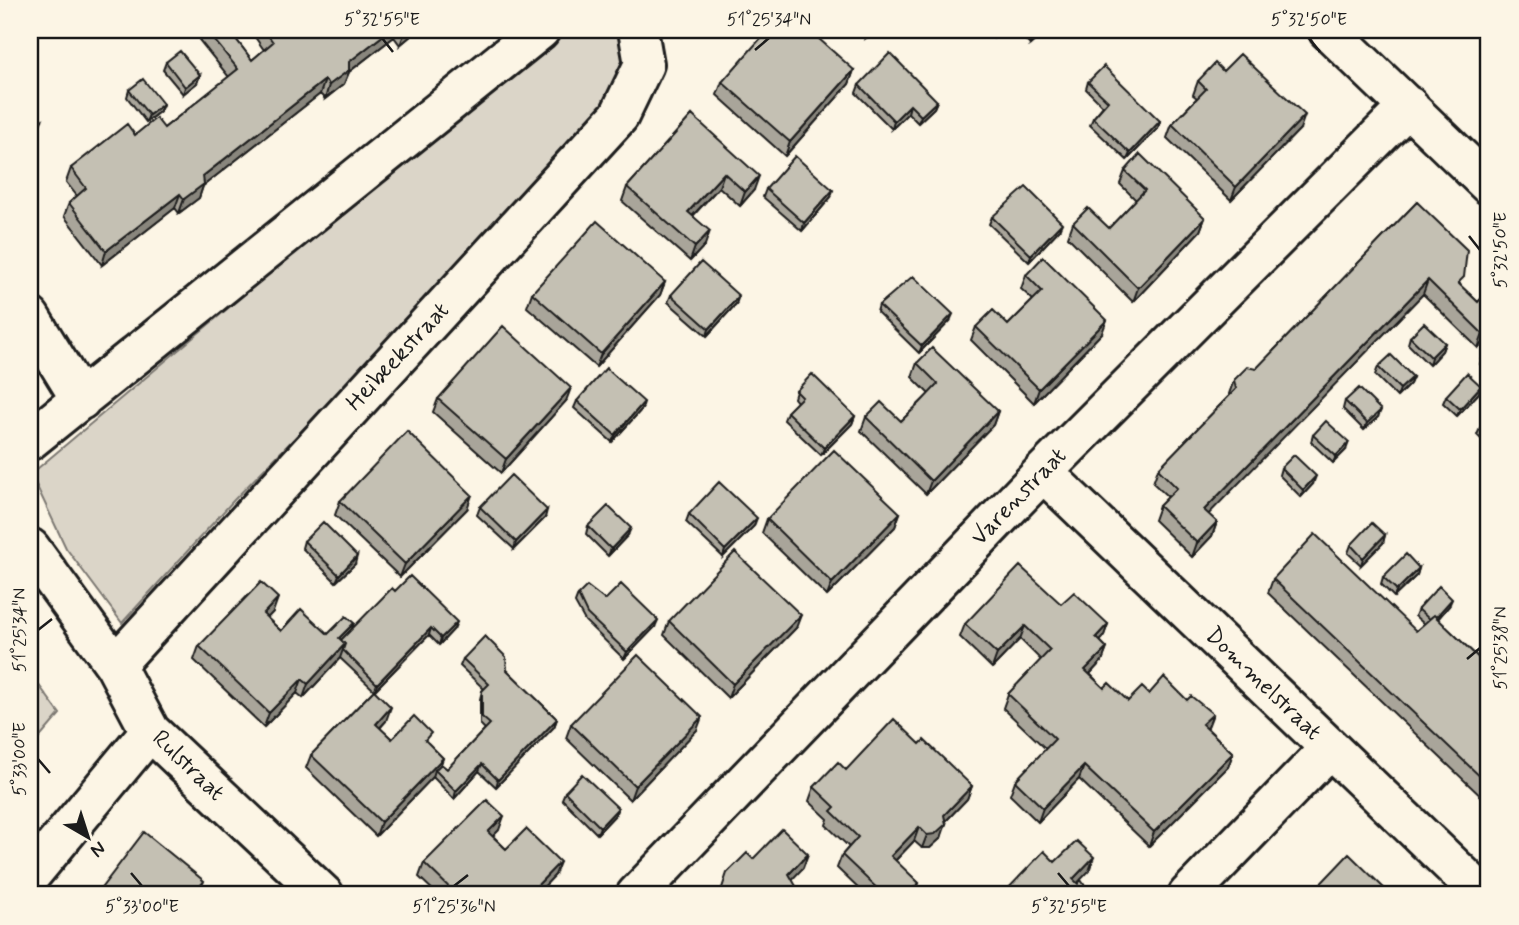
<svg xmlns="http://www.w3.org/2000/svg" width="1519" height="925" viewBox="0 0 1519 925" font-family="Mynerve,sans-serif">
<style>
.green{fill:#dbd5c8;stroke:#7c7872;stroke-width:2}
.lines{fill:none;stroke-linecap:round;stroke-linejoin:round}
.minor-casing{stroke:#1c1c1c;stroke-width:44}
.minor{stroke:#fcf5e5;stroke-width:38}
.wall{fill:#a9a59a;stroke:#1c1c1c;stroke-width:2}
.shaded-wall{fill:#89867d;stroke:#1c1c1c;stroke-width:2}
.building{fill:#c4c0b3;stroke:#1c1c1c;stroke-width:2}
.ticks{fill:none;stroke:#1c1c1c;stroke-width:2.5}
.labels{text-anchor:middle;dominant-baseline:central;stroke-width:5;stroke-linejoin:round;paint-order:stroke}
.street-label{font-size:24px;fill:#1c1c1c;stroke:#fcf5e5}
.neatline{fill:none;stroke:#1c1c1c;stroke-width:2.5}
.ticks-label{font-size:18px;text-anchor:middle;fill:#1c1c1c}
</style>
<rect width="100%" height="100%" fill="#fcf5e5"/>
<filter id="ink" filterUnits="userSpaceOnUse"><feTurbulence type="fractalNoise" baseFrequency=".0143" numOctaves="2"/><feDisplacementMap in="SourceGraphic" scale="14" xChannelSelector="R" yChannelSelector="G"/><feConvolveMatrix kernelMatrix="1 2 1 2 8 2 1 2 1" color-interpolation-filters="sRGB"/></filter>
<g filter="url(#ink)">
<path class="green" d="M559 30H627L635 64 609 116 234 500 122 623 66 548 31 474Z
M30 673 60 714 30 749Z"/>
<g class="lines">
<g class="minor-casing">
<path id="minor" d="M1328 30 1489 185
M30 317 81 400
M30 440 540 30
M1043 472 1483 895
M30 548 115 665 150 731 324 895
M115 665 619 116 644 64 638 30
M30 876 150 731
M636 895 1043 472 1409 106
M1188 895 1330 748"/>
</g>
<use href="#minor" class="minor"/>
</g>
<path class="wall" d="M204 30H229L252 60 264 50 250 30H287L288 31 289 30H418L400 45 394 37 349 72 344 84 325 99 320 94 203 186 199 198 179 213 175 208 102 265 64 216 69 203 77 196 66 182 71 168 135 135 164 128 229 77 200 41Z
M858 30H876L866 38Z
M988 30H1003L995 37Z
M1016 30H1047L1030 45Z
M1082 30H1093L1088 35Z
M166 62 200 75 197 83 183 94 163 70Z
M854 70 849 84 785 156 717 95 722 82Z
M1223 71 1300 129 1231 200 1167 138 1172 124 1197 98 1193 95 1198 81Z
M1088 82 1160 121 1158 128 1127 160 1090 125 1093 118 1103 106 1086 89Z
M859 85 937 101 934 108 918 123 908 113 892 129 856 93Z
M129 90 163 104 160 111 146 122 127 97Z
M692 115 754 190 740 206 719 187 693 216 705 245 690 261 622 201 627 187Z
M1125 171 1205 218 1200 231 1133 302 1068 237 1073 223 1109 228 1136 200 1120 184Z
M766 189 831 197 802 231 763 197Z
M1417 202 1461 286 1478 302 1489 291V337L1478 348 1423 294 1208 514 1217 522 1212 536 1192 557 1154 520 1159 506 1168 497 1153 483 1158 469 1229 396V394L1234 380 1256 369Z
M992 217 1059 230 1029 262 989 224Z
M1026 275 1102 333 1034 403 971 340 976 327 1008 325 1033 300 1021 289Z
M665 282 660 295 596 367 527 307 532 293Z
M671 295 736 304 707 336 668 302Z
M879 305 950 321 919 353 877 312Z
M1410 337 1445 343 1442 351 1429 365 1408 344Z
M1489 347V373L1480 364 1485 351Z
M917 363 998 411 993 425 926 494 861 431 866 417 901 421 929 394 912 377Z
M1378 367 1413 377 1410 384 1397 397 1375 375Z
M796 391 855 416 852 424 821 455 784 420 787 412 797 402 794 398Z
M1479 393 1457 416 1443 403 1446 396Z
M438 399 566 401 501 473 433 412Z
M577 401 642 409 612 442 574 408Z
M1345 401 1378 417 1364 430 1343 409Z
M1489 418V447L1477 435 1480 428Z
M1313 435 1346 450 1333 463 1311 442Z
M1281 468 1313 484 1301 497 1279 475Z
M340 501 467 509 400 577 335 515Z
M480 507 545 518 514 549 477 515Z
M900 513 895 527 827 596 762 533 767 519Z
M689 514 754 526 723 557 686 522Z
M588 526 628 535 608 556 586 534Z
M1385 535 1383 543 1361 565 1348 553 1351 545Z
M304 541 355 564 336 582 302 548Z
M1419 568 1417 575 1394 597 1381 584 1383 577Z
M1273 579 1416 631 1424 624 1415 616 1418 609 1449 606 1438 619 1487 666 1489 664V804L1268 593Z
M395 591 454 629 439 645 429 635 374 691 386 721 380 728 392 739 428 743 443 758 441 764 447 769 485 729 480 724V699L482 691 484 689 460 666 463 659 507 670 557 719 554 727 496 787 479 771 454 799 433 777 376 836 306 768 311 755 374 690 340 658 303 698 297 693 264 727 194 660 199 646 273 612 267 618 281 631 328 634 351 630Z
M578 595 605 600 655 627 624 659 585 621 575 603Z
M1061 604 1108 624 1103 638 1100 641 1107 648 1102 661 1090 674 1104 688 1128 701 1149 694 1208 727 1207 728 1233 753 1228 767 1149 846 1079 779 1038 822 1010 795 1015 781 1046 749 1003 708 1008 694 1041 660 1020 639 992 668 960 637 965 624Z
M669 621 796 628 728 698 664 635Z
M571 724 697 730 630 800 566 738Z
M920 744 972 786 967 799 945 822 941 838 930 848H922L914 841 895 861 919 883 915 893 918 895H865L837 868 842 855 849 847 826 825 828 819 809 801 814 787 846 770Z
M565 792 615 815 597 834 562 799Z
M499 830 493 836 506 849 555 875 536 895H438L419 877 424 863Z"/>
<path class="shaded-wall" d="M390 30H396L394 37 349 72 344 84 325 99 329 85 349 62Z
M407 30H418L400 45 405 32Z
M869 30H876L866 38Z
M997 30H1003L995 37Z
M1041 30H1047L1030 45 1032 38Z
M854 70 849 84 785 156 790 142Z
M200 75 197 83 183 94 185 87Z
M325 80 320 94 203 186 199 198 179 213 184 199 203 176Z
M937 101 934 108 918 123 921 116Z
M163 104 160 111 146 122 149 115Z
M910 105 908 113 892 129 894 121Z
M1305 115 1300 129 1231 200 1236 187Z
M42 120 39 127 30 135V129Z
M1160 121 1158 128 1127 160 1130 153Z
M724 173 719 187 683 226 688 212Z
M759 176 754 190 740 206 745 192Z
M833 190 831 197 802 231 804 223Z
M180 194 175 208 102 265 106 251Z
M1205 218 1200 231 1133 302 1138 288Z
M1062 223 1059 230 1029 262 1031 255Z
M710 231 705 245 690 261 695 247Z
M1428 280 1423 294 1199 524 1204 510Z
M665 282 660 295 596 367 601 354Z
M739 296 736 304 707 336 709 329Z
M953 314 950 321 919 353 922 346Z
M1107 320 1102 333 1034 403 1039 389Z
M1489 328V337L1478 348 1483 334Z
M1445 343 1442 351 1429 365 1431 357Z
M1413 377 1410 384 1397 397 1400 389Z
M1481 386 1479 393 1457 416 1460 409Z
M571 388 566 401 501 473 506 459Z
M644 402 642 409 612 442 615 435Z
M1381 410 1378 417 1364 430 1367 423Z
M998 411 993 425 926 494 931 481Z
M855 416 852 424 821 455 824 448Z
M1349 442 1346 450 1333 463 1336 456Z
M1316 476 1313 484 1301 497 1303 490Z
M472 495 467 509 400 577 405 564Z
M547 510 545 518 514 549 516 542Z
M900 513 895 527 827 596 832 583Z
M757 518 754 526 723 557 725 550Z
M1217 522 1212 536 1192 557 1197 543Z
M631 528 628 535 608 556 611 549Z
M1385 535 1383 543 1361 565 1363 558Z
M357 556 355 564 336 582 339 575Z
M1419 568 1417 575 1394 597 1397 590Z
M278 598 273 612 258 628 263 614Z
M1452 599 1449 606 1429 628 1431 621Z
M801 615 796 628 728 698 733 684Z
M658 620 655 627 624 659 627 652Z
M457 622 454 629 439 645 441 638Z
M354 623 349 637 339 647V638Z
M1108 624 1103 638 1091 651 1096 637Z
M1025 626 1020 639 992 668 997 654Z
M431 628 429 635 374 691 377 684Z
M345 644 340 658 303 698 308 684Z
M1107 648 1102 661 1080 684 1085 670Z
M302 679 297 693 264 727 269 713Z
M391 707 386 721 371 737 376 724Z
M1213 714 1208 727 1197 738 1202 724Z
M702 717 697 730 630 800 635 786Z
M557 719 554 727 496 787 498 780Z
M1233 753 1228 767 1149 846 1154 832Z
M443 758 438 771 435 770 433 777 376 836 381 822Z
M482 764 479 771 454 799 456 791Z
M1084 766 1079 779 1038 822 1043 808Z
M972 786 967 799 939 828 944 815Z
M618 808 615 815 597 834 600 827Z
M504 816 499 830 483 846 488 832Z
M946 824 941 838 930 848H922L927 835Z
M919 827 914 841 886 870 891 856Z
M808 854 803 868 784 888 789 874Z
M1094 857 1089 871 1068 893 1073 879Z
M560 862 555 875 536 895H528Z
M204 881 198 895H193Z
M919 883 914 895H907Z"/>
<path class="building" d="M206 30H229L252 60 273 42 264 30H287L288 31 289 30H390L349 62V70L329 85 325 80 203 176 204 184 184 199 180 194 106 251 69 203 86 188 71 168 127 124 135 135 156 118 164 128 238 69Z
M768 30H809L854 70 790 142 722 82Z
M1025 30H1041L1032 38Z
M180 51 200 75 185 87 166 62Z
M890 53 937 101 921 116 910 105 894 121 859 85Z
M1240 54 1305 115 1236 187 1172 124 1206 89 1198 81 1215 63 1223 71Z
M1104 66 1160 121 1130 153 1093 118 1108 101 1088 82Z
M143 79 163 104 149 115 129 90Z
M30 103 42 120 30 129Z
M692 115 759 176 745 192 724 173 688 212 710 231 695 247 627 187Z
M1140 154 1205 218 1138 288 1073 223 1088 208 1109 228 1145 190 1125 171Z
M795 156 833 190 804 223 766 189Z
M1026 187 1062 223 1031 255 992 217Z
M1417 202 1467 250 1464 277 1458 283 1478 302 1489 291V328L1483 334 1428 280 1204 510 1217 522 1197 543 1159 506 1177 488 1158 469 1236 389 1234 380 1247 367 1256 369Z
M597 221 665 282 601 354 532 293Z
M1043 257 1107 320 1039 389 976 327 993 310 1008 325 1042 291 1026 275Z
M701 262 739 296 709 329 671 295Z
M913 276 953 314 922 346 879 305Z
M1424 323 1445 343 1431 357 1410 337Z
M503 326 571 388 506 459 438 399Z
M932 348 998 411 931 481 866 417 881 402 901 421 920 403 938 384 917 363Z
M1391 355 1413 377 1400 389 1378 367Z
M606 368 644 402 615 435 577 401Z
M1467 373 1481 386 1460 409 1446 396Z
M812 374 855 416 824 448 787 412 802 397 796 391Z
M1359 388 1381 410 1367 423 1345 401Z
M1489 418V437L1480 428Z
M1326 421 1349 442 1336 456 1313 435Z
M407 431 472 495 405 564 340 501Z
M834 450 900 513 832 583 767 519Z
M1294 455 1316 476 1303 490 1281 468Z
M511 475 547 510 516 542 480 507Z
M719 482 757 518 725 550 689 514Z
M608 506 631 528 611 549 588 526Z
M323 522 357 556 339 575 304 541Z
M1372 523 1385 535 1363 558 1351 545Z
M1315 534 1416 631 1434 615 1487 666 1489 664V785L1273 579Z
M735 552 801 615 733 684 669 621Z
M1406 554 1419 568 1397 590 1383 577Z
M1020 566 1061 604 1074 592 1108 624 1096 637 1107 648 1085 670 1104 688 1109 683 1128 701 1142 687 1149 694 1164 677 1187 700 1191 696 1213 714 1202 724 1233 753 1154 832 1084 766 1043 808 1015 781 1055 739 1008 694 1050 650 1025 626 997 654 965 624Z
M410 576 457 622 441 638 431 628 377 684 343 650 345 644 341 640 392 588 395 591Z
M261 582 278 598 263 614 281 631 301 609 328 634 346 616 354 623 339 638 345 644 308 684 302 679 269 713 199 646Z
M621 584 658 620 627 652 587 614 578 595 587 586 605 600Z
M1439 586 1452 599 1436 617 1434 615 1429 619 1418 609Z
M485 636 506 657 507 670 557 719 498 780 482 764 456 791 435 770 441 764 447 769 490 724 482 717V691L489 684 463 659Z
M638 655 702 717 635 786 571 724Z
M374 690 391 707 376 724 392 739 414 716 431 733 425 740 443 758 381 822 311 755Z
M894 719 920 744 924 740 972 786 944 815 946 824 935 834 927 835 919 827 891 856 919 883 907 895H884L842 855 858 837 831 811 835 807 814 787 838 762 846 770Z
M582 774 618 808 600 827 565 792Z
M487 800 504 816 488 832 506 849 526 829 560 862 528 895H457L424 863Z
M782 829 808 854 789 874 800 893V895H722L721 891 727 873 747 853 753 859Z
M144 832 204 881 193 895H96Z
M1077 841 1094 857 1073 879 1078 884 1081 880 1091 895H1002L1044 851 1055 862Z
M1349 854 1388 892 1385 895H1310Z"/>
</g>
<path class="ticks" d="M382 38 393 52M1309 38 1320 52M755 50 769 38M1469 236 1480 250M38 630 52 619M1467 659 1480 648M38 759 50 773M131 873 142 886M1058 873 1069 886M454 886 468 875"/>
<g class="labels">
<g class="street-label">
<text transform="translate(398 357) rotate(-47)">Heibeekstraat</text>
<text transform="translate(1019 497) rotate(-46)">Varenstraat</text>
<text transform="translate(1263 684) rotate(44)">Dommelstraat</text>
<text transform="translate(188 766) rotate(44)">Rulstraat</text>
</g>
</g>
<rect width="1519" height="925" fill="none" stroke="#fcf5e5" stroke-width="77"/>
<g transform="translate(88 837) rotate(141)" stroke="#fcf5e5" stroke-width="5" paint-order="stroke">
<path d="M0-5L12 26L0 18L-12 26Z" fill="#1c1c1c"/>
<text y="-10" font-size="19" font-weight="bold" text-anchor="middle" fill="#1c1c1c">N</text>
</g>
<rect x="38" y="38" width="1442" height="848" class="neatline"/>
<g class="ticks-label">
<text x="382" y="25">5°32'55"E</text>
<text x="769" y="25">51°25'34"N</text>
<text x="1309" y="25">5°32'50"E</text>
<text transform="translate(1500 250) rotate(-90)" y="6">5°32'50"E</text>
<text transform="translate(19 630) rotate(-90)" y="6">51°25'34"N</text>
<text transform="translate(1500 648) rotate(-90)" y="6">51°25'38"N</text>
<text transform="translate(19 759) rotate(-90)" y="6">5°33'00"E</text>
<text x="142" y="912">5°33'00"E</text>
<text x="454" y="912">51°25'36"N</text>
<text x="1069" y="912">5°32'55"E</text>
</g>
</svg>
